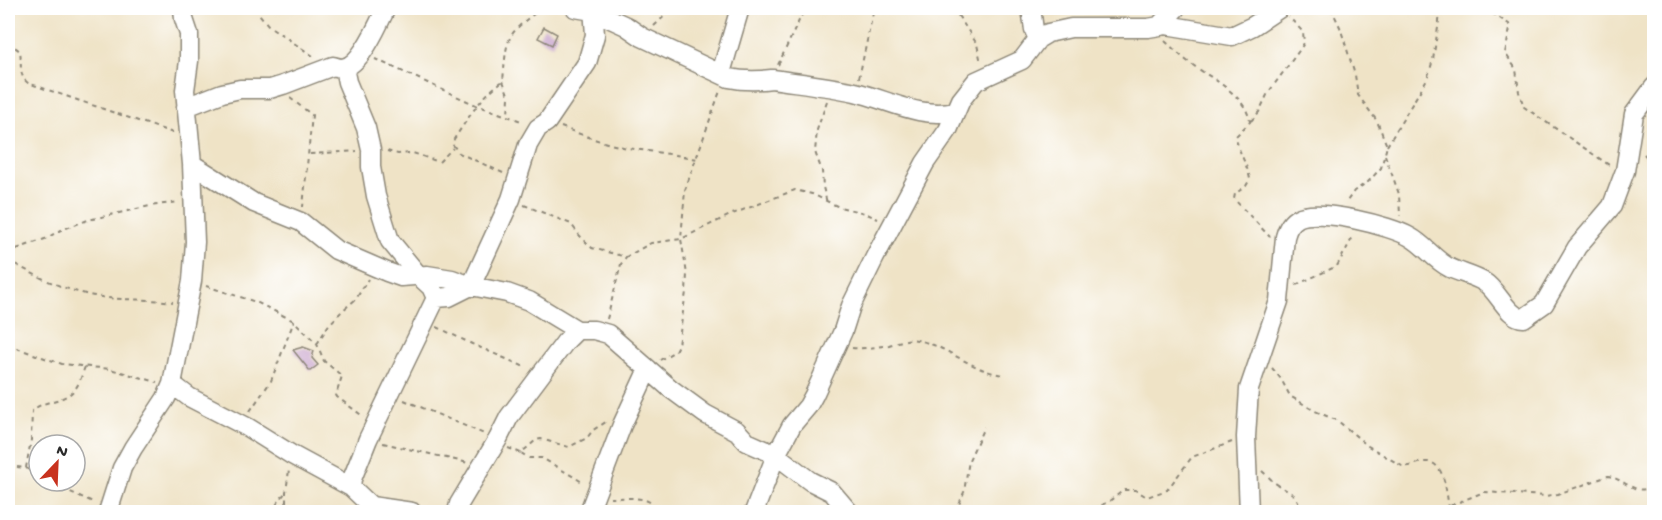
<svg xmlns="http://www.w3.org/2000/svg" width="1662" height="520" viewBox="0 0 1662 520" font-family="'Gochi Hand',sans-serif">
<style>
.building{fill:#caa7ce}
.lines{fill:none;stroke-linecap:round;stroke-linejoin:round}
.minor-casing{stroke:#8d8778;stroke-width:21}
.path{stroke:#8d8778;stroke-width:2;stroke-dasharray:4.5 4.5;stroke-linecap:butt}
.minor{stroke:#fff;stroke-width:18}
</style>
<rect width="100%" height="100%" fill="#fff"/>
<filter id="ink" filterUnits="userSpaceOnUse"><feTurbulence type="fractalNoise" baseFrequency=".0167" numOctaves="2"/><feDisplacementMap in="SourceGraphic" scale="12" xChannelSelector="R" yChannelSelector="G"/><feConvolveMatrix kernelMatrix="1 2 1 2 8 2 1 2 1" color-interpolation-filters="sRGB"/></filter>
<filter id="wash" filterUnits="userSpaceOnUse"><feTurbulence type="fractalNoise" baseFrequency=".008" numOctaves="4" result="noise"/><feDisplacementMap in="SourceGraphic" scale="24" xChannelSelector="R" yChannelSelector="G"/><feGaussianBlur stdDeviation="1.35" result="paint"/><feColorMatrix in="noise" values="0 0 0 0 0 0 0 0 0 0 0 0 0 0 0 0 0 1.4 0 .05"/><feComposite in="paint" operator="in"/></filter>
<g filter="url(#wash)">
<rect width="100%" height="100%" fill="#efe3c6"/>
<g id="blocks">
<path class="building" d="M544 27 557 34 552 45 538 38Z
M303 347 314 351 312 358 318 365 310 371 293 350Z"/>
</g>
</g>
<g filter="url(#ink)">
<use href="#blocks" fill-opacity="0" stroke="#8d8778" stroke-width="1.5"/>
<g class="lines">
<g class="minor-casing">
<path id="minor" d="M575 8 593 11 626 26 642 37 729 78C743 81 757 81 772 79 799 83 828 86 855 92 889 100 920 119 955 111
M1031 8 1034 30 1038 39
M1160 25 1176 8
M344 68 347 82 366 128 371 150V167L376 196 390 241 419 276 431 287 436 298 368 439 352 479 351 487
M721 73 740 8
M186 107 222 93 240 89H270L283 85 333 66C336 67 340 68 343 68 361 65 379 23 386 8
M192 164 254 203 301 222 336 250 387 272 401 277 427 275 452 279 471 286 507 293 529 301 577 330H594L608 334 671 389 705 414 737 431 747 442 776 455 810 481 832 492 849 512
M436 298 449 297 471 286 511 199 528 145 538 128 547 122 587 63 595 35 593 8
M172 384 189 397 247 427 292 455 351 487 371 506 412 512
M108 512 122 468 133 448 166 398 172 384 192 281 195 242 192 164 185 90 189 61V34L184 19 183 8
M457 512 459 504 498 439 509 417 566 341 577 330
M589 512 622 425 648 369
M754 512 776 455 792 425 808 406 814 395 843 331 851 306 875 257 925 163 948 130 961 100 976 81 1022 60 1038 39 1048 33 1071 28H1148L1166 25 1232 36 1253 26 1280 8
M1249 512 1246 437 1249 389 1279 301 1285 237C1287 229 1290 222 1298 218 1317 207 1391 226 1410 237 1425 245 1434 260 1450 268 1461 273 1474 276 1484 282 1498 290 1508 319 1524 318L1544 304 1577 247 1612 206 1625 171 1634 114 1654 87"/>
</g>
<path class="path" d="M254 8 269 26 316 58
M953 8 977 44 981 63
M1331 8 1340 27 1355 75 1358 95 1377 121 1387 146 1381 168 1368 182 1354 191 1345 204
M1484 8 1509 24 1510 29 1505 53 1516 69 1519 92 1524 107 1612 167
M8 14 12 8
M654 26 673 8
M1165 41C1173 48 1181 57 1190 63 1210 78 1246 94 1250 122L1236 136C1237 150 1247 163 1250 179L1246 186 1235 194 1234 199 1270 237
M8 42 20 51C22 62 18 76 28 83L176 134
M375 59 476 105 524 122
M778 65 805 8
M859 78 874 8
M503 81 509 97 508 115
M290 98 312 115 303 207
M827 101 817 130 815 152 822 171 823 187 827 203
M1251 121 1259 112 1268 93 1301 48 1304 43 1303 32 1289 17
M561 127C583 135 605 144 628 148 652 152 674 154 697 159
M1387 146 1427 79 1433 60 1441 8
M387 151 398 154 413 153 439 162 453 148
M310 154 357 151
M1644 154 1654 165
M1385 155 1399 194 1400 216
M503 173 459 153 453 145 454 139C469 117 481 96 503 81 507 36 505 35 542 8
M524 205 571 224 580 236 592 248 626 257 651 243 681 239 730 215 795 190 812 194 839 207 865 213 878 219
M8 252 45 239 61 230 88 220 150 206 179 202
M8 260C39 278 71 294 108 298 129 300 152 299 173 302
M1296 285 1337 266 1354 235
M206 286 256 302 294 321 317 344 324 361 342 376 336 395 337 397 364 417
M607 319 621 264 626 257
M437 327 472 344 527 368
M317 344 328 326 342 311 356 299 368 279
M8 345 62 364 110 369 157 382
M852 348C864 349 877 347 889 345 899 342 907 338 917 340 948 346 971 371 1004 375
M660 360 675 351 678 345 686 292 687 274 681 239 685 190 720 91
M1272 368 1281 379 1290 396 1315 411 1338 421 1368 446 1402 466C1411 468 1416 462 1425 462 1447 460 1446 499 1450 512
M404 400 484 434
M250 411 271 381 294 321
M383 443 468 463
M508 448 521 453 536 440 541 439 569 447 587 438 593 430 606 422
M521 453 529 458H542L584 483
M8 466 26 468 39 477
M26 468 31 440 32 411C44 399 64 403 75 389 80 383 82 374 85 367
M1262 471 1275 483 1294 495 1298 501 1299 509 1302 512
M46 481 95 503
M610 498C621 498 635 497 645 500 657 504 654 510 672 512
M271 512 285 493
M286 512V492L289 470
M674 512 688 510 710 512
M956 512 964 492 969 460 984 427
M1085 512 1108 502 1124 490H1135L1147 497 1167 490 1192 457 1232 442
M1434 512 1484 492 1545 496 1558 494 1608 476C1625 479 1638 499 1654 484"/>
<use href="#minor" class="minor"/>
</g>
</g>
<rect width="1662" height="520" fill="none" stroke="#fff" stroke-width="30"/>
<g transform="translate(57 463) rotate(23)"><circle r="28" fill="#ffffff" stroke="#aaaaaa" stroke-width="1.5"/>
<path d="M0-4.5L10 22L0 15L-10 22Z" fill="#c8321e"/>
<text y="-9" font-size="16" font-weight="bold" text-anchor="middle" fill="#2b2b2b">N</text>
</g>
</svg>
